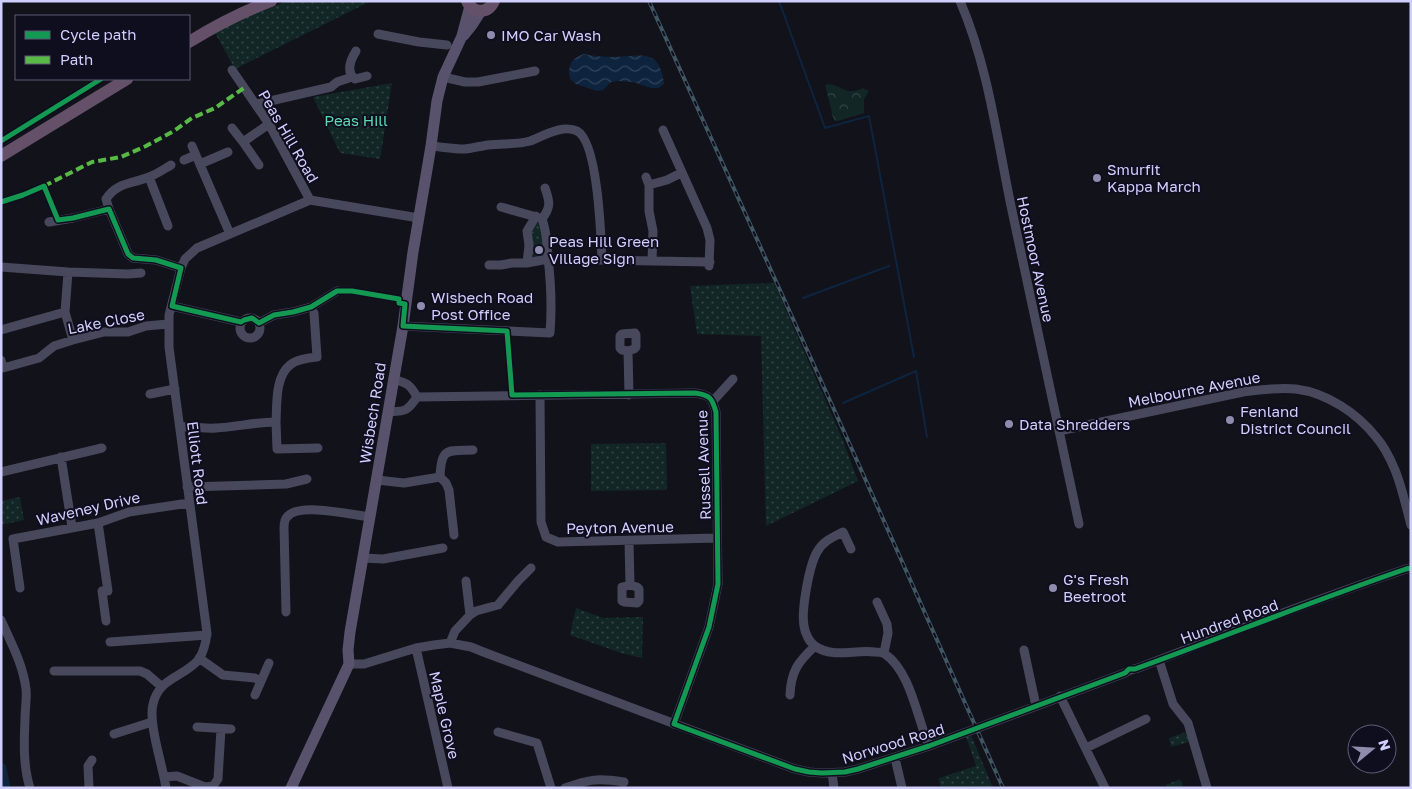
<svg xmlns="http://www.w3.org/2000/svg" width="1412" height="789" viewBox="0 0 1412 789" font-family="'Golos Text',sans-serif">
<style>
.green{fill:url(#green-dots)}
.forest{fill:url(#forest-crowns)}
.water{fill:url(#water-waves)}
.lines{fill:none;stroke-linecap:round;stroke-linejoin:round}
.stream{stroke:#0e243e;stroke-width:2}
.river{stroke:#0e243e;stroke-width:11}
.minor{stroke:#47485c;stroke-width:9}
.major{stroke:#59526d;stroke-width:11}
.highway{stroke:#645169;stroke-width:12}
.rail-casing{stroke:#405662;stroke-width:4}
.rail{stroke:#0f0e1f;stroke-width:2;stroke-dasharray:5.5;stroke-linecap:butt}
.quiet{stroke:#58b947;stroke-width:4;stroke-dasharray:8 4;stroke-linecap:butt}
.cycleway-casing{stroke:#0f0e1f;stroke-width:8}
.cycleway{stroke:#139951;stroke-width:5}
.poi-dot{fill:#8e8cad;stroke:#0f0e1f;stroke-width:2}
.labels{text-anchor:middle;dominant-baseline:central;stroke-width:4;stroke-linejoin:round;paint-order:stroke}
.poi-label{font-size:15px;fill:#d0cefc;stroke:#0f0e1f;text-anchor:start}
.park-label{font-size:15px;fill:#5ed8b1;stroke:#0f0e1f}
.street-label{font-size:15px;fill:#d0cefc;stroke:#0f0e1f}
</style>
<defs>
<pattern id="green-dots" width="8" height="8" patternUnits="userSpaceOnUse" patternTransform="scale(1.25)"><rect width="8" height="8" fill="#112625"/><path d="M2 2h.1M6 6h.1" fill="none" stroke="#334446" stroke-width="1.8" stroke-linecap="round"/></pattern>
<pattern id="forest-crowns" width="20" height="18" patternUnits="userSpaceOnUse" patternTransform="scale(1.25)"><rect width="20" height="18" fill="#112625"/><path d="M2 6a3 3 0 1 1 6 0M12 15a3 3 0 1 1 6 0" fill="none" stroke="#334446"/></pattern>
<pattern id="water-waves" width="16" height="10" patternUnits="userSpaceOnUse" patternTransform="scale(1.25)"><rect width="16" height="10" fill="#0e243e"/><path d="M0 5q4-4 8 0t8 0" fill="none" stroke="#30435b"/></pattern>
</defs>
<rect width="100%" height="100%" fill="#12121b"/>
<path class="green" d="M288 1H371L235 69 215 33 254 13Z
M392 83 380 159 340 153 313 97Z
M537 223H539L541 225 544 256 530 259 531 232Z
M774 283 842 438 858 481 766 526 761 336 697 334 690 286Z
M666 443 667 490 591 491V444Z
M20 497 24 520 1 525V501Z
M576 608 603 618 643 617 642 658 621 653 570 635Z
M1186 732 1189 742 1171 747 1169 738Z
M971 735 993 788H940L939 778 976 766 966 737Z
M1180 779 1184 788H1165L1167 787 1166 785Z"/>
<path class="forest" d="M829 84C845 87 846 96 863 88L869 91 864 99V113L838 121H835L832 115 831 108 825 85Z"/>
<path class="water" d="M584 54C593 56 602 57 612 57 639 57 660 46 664 84L659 88H651L633 82 618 81 611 82 603 90 597 91 576 84 570 79C567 66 571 58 584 54Z"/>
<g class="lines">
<path class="stream" d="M779 1 825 128 869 116 914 357
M803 298 889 266
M843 403 916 371 927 437"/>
<path class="river" d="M1 768 5 788"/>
<path class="minor" d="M960 1C988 66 997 138 1011 206 1033 312 1056 418 1079 524
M378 34 419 42 447 45
M356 51C351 59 345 71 355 79L367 76
M232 70 269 124 310 200 419 218
M443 77 465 82H478L535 71
M257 104 331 87 337 82 352 77
M232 128 243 142
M663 130 707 228 710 240 709 266
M192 146 230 234
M431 146C442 147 454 149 465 149 473 148 481 146 488 145 502 143 516 145 530 141 543 136 563 124 577 131 598 142 601 237 602 260
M184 160 196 155
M200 164 228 152
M259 165 243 142 269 124
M149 177 168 226
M646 177 649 185V211L653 231 652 261
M649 185 667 180 681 173
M501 207 540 218
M109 209 106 199C117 182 132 184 149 177 157 174 164 169 171 165
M49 222 73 218 109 209 128 254 133 258 156 260 181 268
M599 260 710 262
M527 263 529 245 527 231 536 216
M489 265H501L512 263H527L548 259
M1 267 68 272 128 274 141 273
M68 272 65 312 73 340
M172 306 241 322
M240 328a10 10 0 1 1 20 0a10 10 0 1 1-20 0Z
M259 323 274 315 293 312 311 307 337 291
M403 326 550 333C552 307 551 283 548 258 547 245 547 232 542 219 551 207 550 202 545 188
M1 330 65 312
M628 351 622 350 620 348V336L622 334 635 333 636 335V347L634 349 628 351 629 395
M1 360 3 368 39 358 54 346 73 340 104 332H128L146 326 168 324
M150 394 175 389
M540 395 541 522 546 537 558 542 717 538
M417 397 695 393C710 395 712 398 716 412L718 584 709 627 674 724
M713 401 733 379
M388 412C405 411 407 412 417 397 410 384 407 383 393 379
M276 422 277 449 318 448
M180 427C192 426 204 429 216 428 236 427 256 422 276 422 277 404 275 377 290 365 297 359 308 358 317 357L314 313
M1059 431 1243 392C1260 390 1278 387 1296 389 1327 393 1357 413 1376 437 1384 446 1390 458 1395 470 1402 487 1406 507 1411 525
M61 457 72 527
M1 472 102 448
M377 480 404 483 440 477
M187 487 286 484 307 479
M98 523 108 591H102L106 621
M454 535 449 490 446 483 440 477C441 447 447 451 473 450
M629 541 630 585 637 587 639 589V601L637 603 624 602 622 601V587L630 585
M851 549 843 532C833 537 823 541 817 552 809 566 801 611 804 626 805 633 809 642 815 646 833 659 855 649 875 652 878 652 882 652 885 654 911 672 917 718 929 746
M363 558 383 559 443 548
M20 588 13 539 98 523 129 512 189 503
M877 602 887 624 888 633 884 653
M286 612 284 528C284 524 284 520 287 517 298 502 353 515 370 517
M470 615 476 611 498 605 518 581 531 568
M1 620C11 643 23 664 26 689 27 699 25 709 25 719 24 742 23 766 30 788
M110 642 207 635
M450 643 455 631 470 615 466 581
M416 648 448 788
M1024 650 1036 706
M199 658 223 675 255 678 260 681
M1159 660 1173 704 1188 723 1207 788
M349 664H364L416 648 434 645 450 643 471 647 486 653 795 769 809 772 822 773 845 772 858 769 929 746 1125 673C1129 669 1133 670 1138 668 1154 662 1169 656 1185 650 1258 622 1332 594 1406 569L1411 568
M54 671H140L147 674 162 687
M255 695 269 663
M790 695C791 671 798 662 815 646
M1060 696 1105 788
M197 727 231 729
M498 732 537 743 551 788
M114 734 152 722
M1086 748 1146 719
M895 758 902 788
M832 773 834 788
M164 777 177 776 205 787 213 786 218 779 221 729
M89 788 88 766 92 760
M166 788C163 766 148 724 153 704 159 677 185 677 199 659 204 651 206 642 207 633L169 347V315L181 268 185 259 197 248 310 200
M565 788C590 779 598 778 624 782"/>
<path class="major" d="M464 35 472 25 481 11
M291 788 349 664 348 650 350 632 403 326 413 252 431 146 437 101 443 77 462 36 470 6"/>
<path class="highway" d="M467 1C473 14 488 14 494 1
M189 42C215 26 242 12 271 1
M1 156 127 79"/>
<g class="rail-casing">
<path id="rail" d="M649 1 846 436 1003 788"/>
</g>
<use href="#rail" class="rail"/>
<path class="quiet" d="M44 186 92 162 121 157 146 146 174 131 192 118 215 108 244 88"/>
<g class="cycleway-casing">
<path id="cycleway" d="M1 141 101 79
M1 202 23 195 44 186 58 220 73 218 109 209 128 254 133 258 156 260 181 268 172 306 241 322 244 320 252 318 259 323 274 315 293 312 311 307 337 291H352L399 299V303L405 304 403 326 507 331 512 395 695 393C710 395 712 398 716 412L718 584 709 627 674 724 795 769 809 772 822 773 845 772 858 769 929 746 1125 673 1129 669H1135C1226 636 1315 600 1406 569L1411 568"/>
</g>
<use href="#cycleway" class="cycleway"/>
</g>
<g class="poi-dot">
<circle cx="491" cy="35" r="5"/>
<circle cx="1097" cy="178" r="5"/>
<circle cx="539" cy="250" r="5"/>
<circle cx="421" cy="306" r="5"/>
<circle cx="1230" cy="420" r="5"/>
<circle cx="1009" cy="424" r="5"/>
<circle cx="1053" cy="588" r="5"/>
</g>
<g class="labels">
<g class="poi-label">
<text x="501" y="35">IMO Car Wash</text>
<text x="1107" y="169">Smurfit<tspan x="1107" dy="17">Kappa March</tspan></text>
<text x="549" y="241">Peas Hill Green<tspan x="549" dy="17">Village Sign</tspan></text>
<text x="431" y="297">Wisbech Road<tspan x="431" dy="17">Post Office</tspan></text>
<text x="1240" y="411">Fenland<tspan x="1240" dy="17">District Council</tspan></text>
<text x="1019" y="424">Data Shredders</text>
<text x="1063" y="579">G's Fresh<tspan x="1063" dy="17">Beetroot</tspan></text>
</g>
<g class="park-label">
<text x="356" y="120">Peas Hill</text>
</g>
<g class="street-label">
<text transform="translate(289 136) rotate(60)">Peas Hill Road</text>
<text transform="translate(1036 259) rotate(78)">Hostmoor Avenue</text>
<text transform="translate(106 321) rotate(-11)">Lake Close</text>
<text transform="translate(1194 389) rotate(-11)">Melbourne Avenue</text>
<text transform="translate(372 413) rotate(-81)">Wisbech Road</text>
<text transform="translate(198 463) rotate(83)">Elliott Road</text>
<text transform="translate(703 465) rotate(-92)">Russell Avenue</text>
<text transform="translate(88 508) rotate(-13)">Waveney Drive</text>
<text transform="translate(620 527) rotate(-1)">Peyton Avenue</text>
<text transform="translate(1229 621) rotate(-20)">Hundred Road</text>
<text transform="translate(445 715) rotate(77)">Maple Grove</text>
<text transform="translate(893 743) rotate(-17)">Norwood Road</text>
</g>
</g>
<rect width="1412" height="789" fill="none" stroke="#d0cefc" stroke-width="5"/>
<rect x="15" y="15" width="175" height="65" fill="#0f0e1f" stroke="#5c5b77"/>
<rect x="25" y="31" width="25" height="8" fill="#139951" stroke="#5c5b77"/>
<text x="60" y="40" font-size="15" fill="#d0cefc">Cycle path</text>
<rect x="25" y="56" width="25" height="8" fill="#58b947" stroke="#5c5b77"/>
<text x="60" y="65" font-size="15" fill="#d0cefc">Path</text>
<g transform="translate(1372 749) rotate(72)"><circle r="24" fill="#0f0e1f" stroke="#5c5b77"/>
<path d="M0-4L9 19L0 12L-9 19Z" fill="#8e8cad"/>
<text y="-8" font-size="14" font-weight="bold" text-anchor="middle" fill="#d0cefc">N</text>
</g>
</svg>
